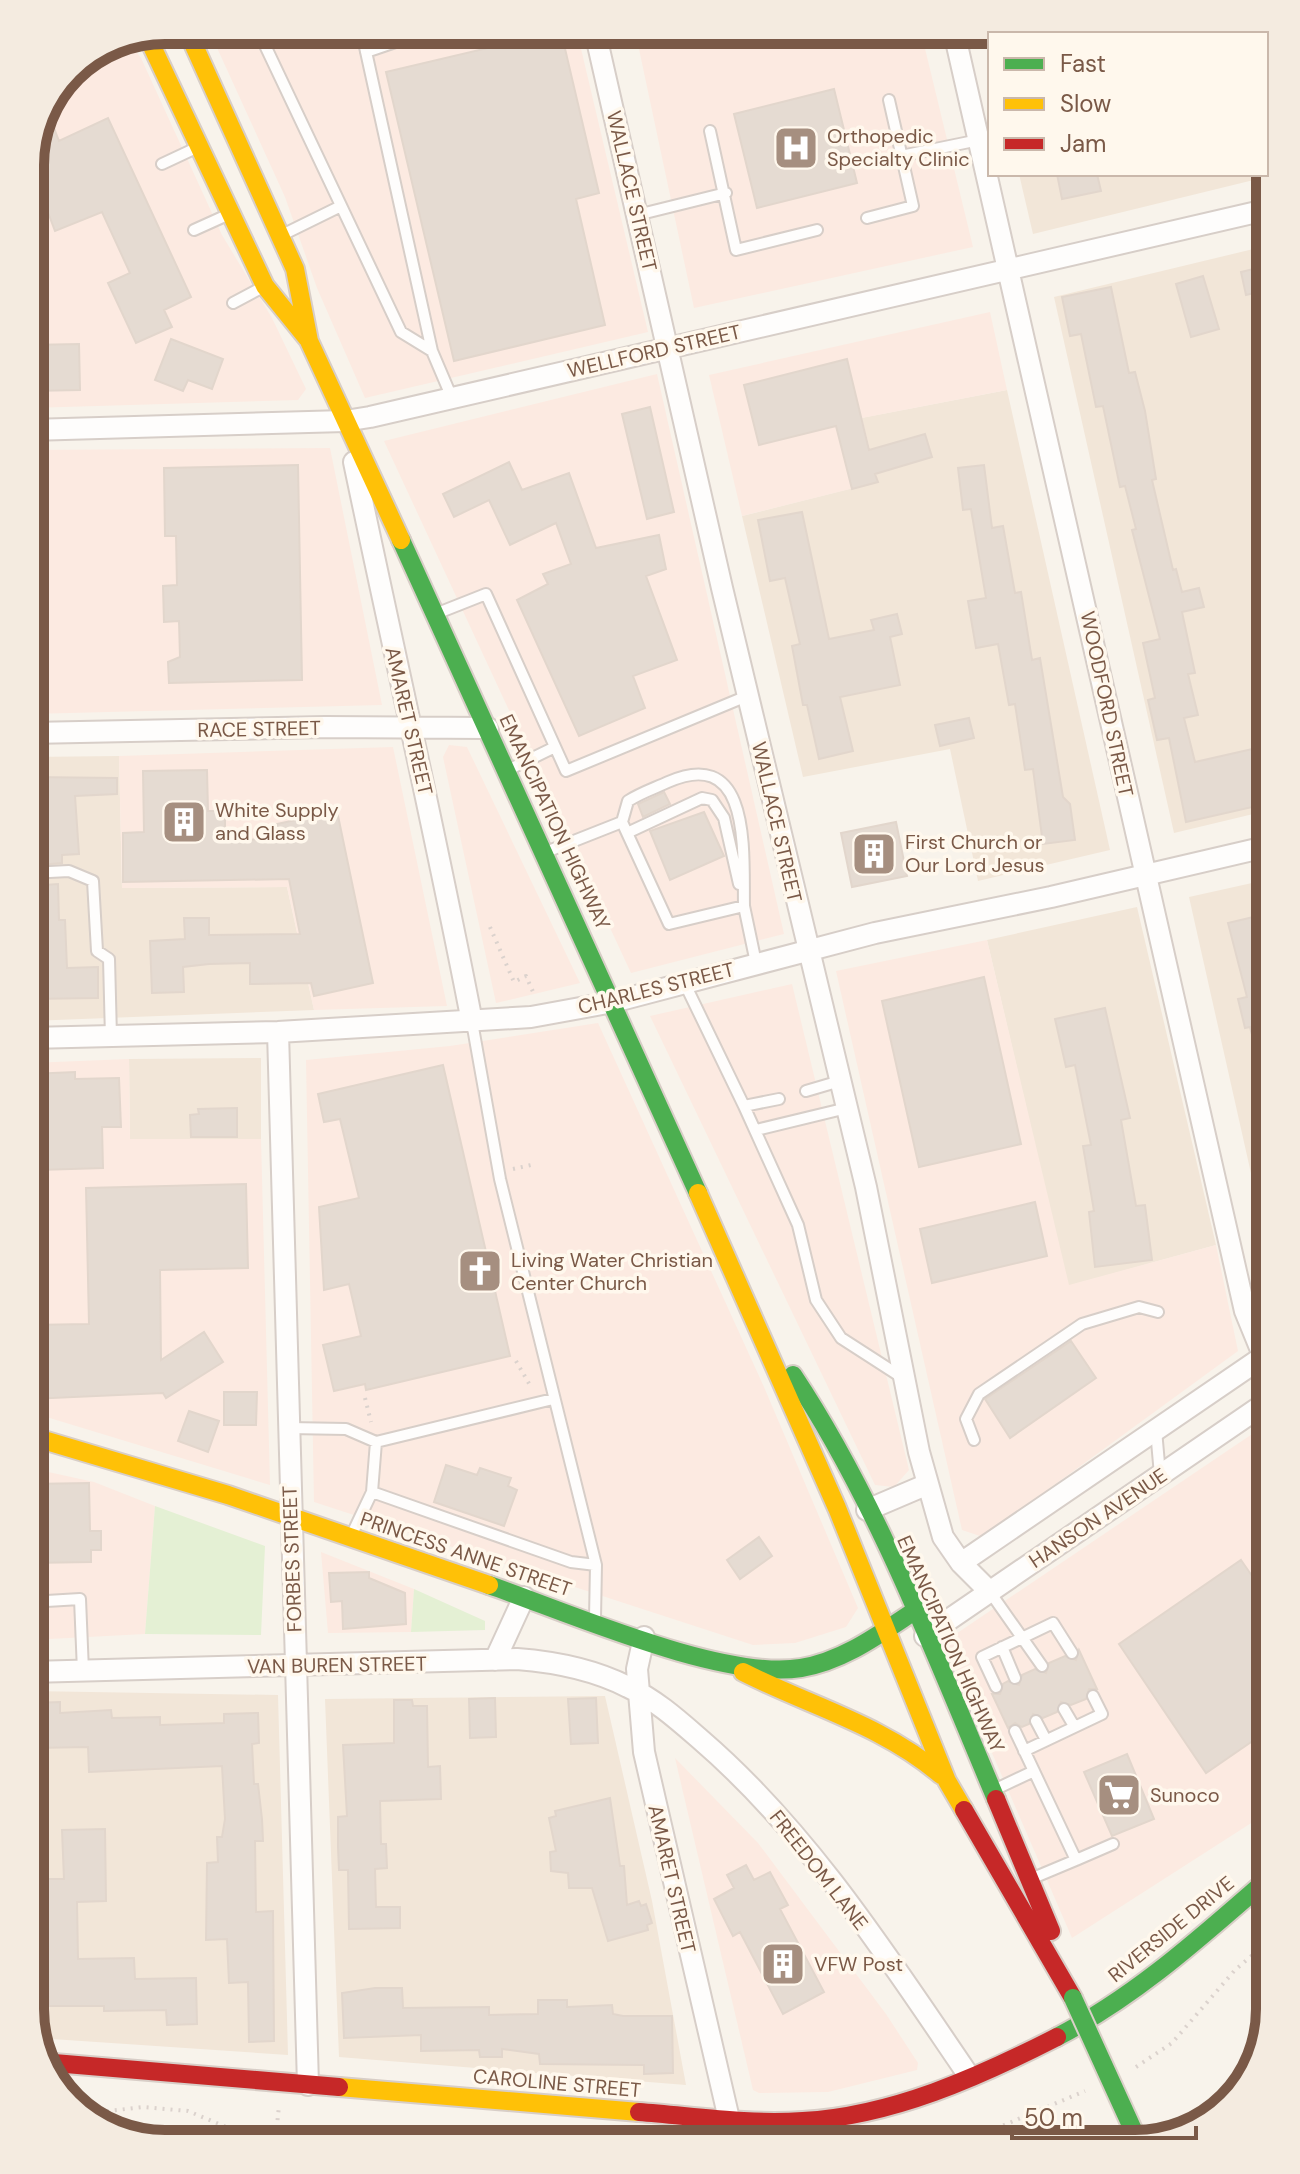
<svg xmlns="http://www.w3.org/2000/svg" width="1300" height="2174" viewBox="0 0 1300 2174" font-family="'DM Sans',sans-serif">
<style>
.residential{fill:#f2e6d8}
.commercial{fill:#fceae1}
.green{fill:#e4f0d4}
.building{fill:#e5dbd2;stroke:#e2d6cc;stroke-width:2}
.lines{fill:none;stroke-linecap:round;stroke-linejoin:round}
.lane-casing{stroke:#d7cec8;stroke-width:14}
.street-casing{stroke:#d7cec8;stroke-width:24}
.fast-casing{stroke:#d8cec7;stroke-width:22}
.slow-casing{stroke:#d8cec7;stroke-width:22}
.jam-casing{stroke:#d8cec7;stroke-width:22}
.path{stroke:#dbd2cd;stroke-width:4;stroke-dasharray:2 6;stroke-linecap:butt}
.lane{stroke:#fefdfc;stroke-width:10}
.street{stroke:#fefdfc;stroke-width:20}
.fast{stroke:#4caf50;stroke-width:18}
.slow{stroke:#ffc107;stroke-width:18}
.jam{stroke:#c62828;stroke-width:18}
.fast-bridge-casing{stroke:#dad0c8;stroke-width:22;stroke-linecap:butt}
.fast-bridge{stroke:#4caf50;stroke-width:18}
.labels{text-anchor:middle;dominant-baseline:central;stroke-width:7;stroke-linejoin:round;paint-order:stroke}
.poi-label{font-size:20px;fill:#7a5947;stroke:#fff8ed;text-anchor:start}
.street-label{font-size:20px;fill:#7a5947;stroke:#fff8ed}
.rim{fill:none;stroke:#7a5947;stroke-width:10}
</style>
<rect width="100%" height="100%" fill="#f8f3eb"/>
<path class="residential" d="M1266 148 1270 176 1033 234 1019 174H1266Z
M1270 245V810L1174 833 1054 297Z
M1007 390 1110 850 978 881 950 749 803 777 742 516 877 482 861 418Z
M119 756 122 888 287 887 314 1010 30 1021V757Z
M1270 879V1258L1189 897Z
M1137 907 1216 1245 1068 1286 987 940Z
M261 1058V1139H130L129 1059Z
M30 1691 278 1695 288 2055 37 2038 30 2009Z
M605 1696 652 1901 686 2085 339 2057 325 1699Z"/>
<path class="commercial" d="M921 32 973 247 694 308 636 35Z
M578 36 648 332 365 398 317 288 285 197 213 39Z
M113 41 131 45 141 58 222 235 272 318 306 389 298 400 30 408V157L70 69Z
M990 312 1007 390 862 418 878 482 742 516 709 375Z
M657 374 784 934 631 973 384 441Z
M330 448 382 705 30 714V450Z
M449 745 467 747 580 983 496 1003 443 757Z
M393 747 447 1006 314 1010 287 887 122 888 119 756Z
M987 940 1069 1285 1216 1245 1238 1351 983 1537 962 1530 836 971Z
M792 984 909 1470 894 1487 875 1485 650 1016Z
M598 1023 764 1387 858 1608 846 1627 795 1643 753 1645 314 1502 306 1060 450 1046Z
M129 1059 130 1139H261L270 1485 30 1412V1063Z
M1270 1422V1811L1072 1938 944 1642Z
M30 1468 94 1482 155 1506 145 1634 30 1640Z
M321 1552 414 1589 411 1632 328 1633Z
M675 1758 758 1843 886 2014 918 2063 917 2070 828 2092 759 2093 753 2090Z"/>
<path class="green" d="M155 1506 265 1546 261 1635 145 1634Z
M414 1589 485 1621V1630L411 1632Z"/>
<path class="building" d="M539 36H562L599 193 576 199 605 325 454 361 386 72Z
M834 89 857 183 757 208 734 114Z
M49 115 59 141 108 118 191 297 164 310 172 327 136 343 108 283 130 273 102 212 55 231 30 165V157Z
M1057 174H1097L1101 191 1062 199Z
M1270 265V289L1246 295 1241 272Z
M1203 276 1219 329 1191 337 1176 284Z
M1111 287 1129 373 1135 372 1145 411 1156 479 1152 480 1173 570 1176 569 1182 592 1199 588 1204 607 1182 612 1195 673 1188 674 1198 715 1184 718 1195 762 1270 745V803L1186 822 1169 738 1157 740 1148 700 1155 698 1143 643 1160 639 1132 530 1136 529 1125 486 1120 487 1103 406 1096 407 1081 334 1070 336 1062 297Z
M171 339 223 359 212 389 188 380 183 391 155 380Z
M79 344 80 390 30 391V345Z
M847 359 869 450 925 434 932 457 875 474 878 482 852 489 836 426 759 445 744 385Z
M650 407 674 512 647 519 622 414Z
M509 462 522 490 569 473 596 548 659 535 666 569 646 576 677 660 633 676 645 708 579 736 517 600 548 584 543 574 571 564 556 523 510 545 489 500 454 517 443 494Z
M298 465 302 680 169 683 168 662 180 657 179 621 164 622 163 586 177 585 176 536H165L164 468Z
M984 465 992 528 1003 526 1015 593 1021 592 1032 660 1040 658 1063 797 1070 804 1075 840 1043 844 1033 769 1025 770 1015 704 1009 705 998 644 976 648 968 601 986 598 971 509 963 510 958 468Z
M802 512 829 639 874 630 871 620 897 614 902 634 890 637 900 685 840 697 853 751 819 759 807 705H803L792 646 800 644 785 578 770 581 758 520Z
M969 718 974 738 940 746 935 725Z
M207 770 208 811H225V840L280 839 277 824 337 811 373 983 314 996 311 983 250 984V963L209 964 183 967 184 992 152 993 150 941 185 939 184 918H209V935L300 934 289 879 123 882V833L144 832 143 771Z
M30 777 117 778V794L75 796 79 854 62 855V863L39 865Z
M664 792 670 804 643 817 638 804Z
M704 812 724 856 670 880 650 831Z
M896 822 907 876 852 887 841 833Z
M58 884 59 920H65L67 968 98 967V998L30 999V886Z
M1270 913V1077L1263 1078 1250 1027 1245 1028 1238 999 1247 997 1228 923Z
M984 977 1021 1144 919 1167 882 1001Z
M1105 1008 1130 1118 1121 1120 1136 1206 1145 1205 1152 1260 1095 1267 1089 1212 1094 1211 1083 1146 1091 1145 1075 1065 1066 1067 1055 1019Z
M443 1065 510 1356 366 1390 365 1384 334 1391 323 1345 361 1336 349 1284 324 1290 319 1207 359 1198 340 1119 324 1122 318 1094Z
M75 1072V1079L119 1078 121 1127H102L103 1168 39 1170 38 1127H30V1074Z
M237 1108V1137H191L190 1115 199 1114 198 1109Z
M246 1184 248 1268 160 1270 161 1360 204 1332 223 1362 166 1398 163 1393 30 1399V1325L89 1324 86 1188Z
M1035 1202 1047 1256 932 1283 920 1229Z
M1071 1341 1096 1378 1010 1438 985 1399Z
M224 1392H257L256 1425H224Z
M189 1411 219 1421 208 1452 178 1441Z
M446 1465 477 1475 480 1468 511 1478 508 1486 517 1490 504 1526 434 1502Z
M89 1483 90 1531H101V1550H91V1562L30 1563V1484Z
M759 1537 772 1556 740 1579 727 1560Z
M1241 1560 1270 1602V1729L1206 1773 1119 1644Z
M369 1572V1578L405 1593 406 1624 343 1629 342 1601 331 1602 329 1573Z
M1079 1650 1097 1689H1089L1086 1699 1071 1705 1061 1702 1057 1712 1043 1718 1033 1714 1029 1724 1022 1727 1015 1723 1008 1728 992 1694H1000L1003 1684 1008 1681 1019 1685 1022 1675 1035 1669 1046 1673 1049 1663 1065 1656 1076 1660Z
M495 1698 496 1737 470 1738 469 1699Z
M596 1698 598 1743 571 1744 568 1699Z
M394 1700H412L413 1706H427L428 1767 440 1766 441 1799 380 1801 381 1844H386L387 1868 375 1869 376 1907H400V1928L349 1929 348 1870H339L338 1847V1817L347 1816 343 1745 394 1743Z
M60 1702V1713L111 1710 112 1718 160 1717V1725L224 1723V1714L258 1713 259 1743 252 1744 254 1784H258L262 1819 263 1841H255L256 1912 273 1911 274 2041 249 2042 248 1982 229 1983 227 1939 206 1940 207 1863 218 1862 217 1837H222L225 1819 222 1766 89 1772 88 1747 35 1748 32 1703Z
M1127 1754 1154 1819 1112 1836 1084 1772Z
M610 1798 620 1866H624L627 1905 639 1901 641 1906 646 1904 652 1923 647 1925 648 1930 608 1941 592 1888H569L568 1873 551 1871 550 1852 556 1851 549 1818 556 1816 555 1811Z
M105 1829 106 1901 77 1902 78 1959 134 1958 135 1979 196 1978 197 2024 167 2025 166 2010 104 2011V2006H49L46 1879H64L62 1830Z
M746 1865 754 1880 770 1872 788 1905 780 1909 824 1992 783 2014 740 1932 733 1936 714 1899 734 1888 727 1875Z
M375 1988H402L403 2008 489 2007V2015L538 2014V2000H567V2007L612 2005 613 2014 623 2016H672L673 2073 644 2074V2065L540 2064 539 2054 502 2049V2057H480L479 2050 421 2051V2035L344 2038 342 1993Z"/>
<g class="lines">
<g class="lane-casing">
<path id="lane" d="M363 38 432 351 452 398
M262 39 401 332 432 351
M598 45 623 35
M366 52 410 37
M710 131 736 250 817 230
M901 156 979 140
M162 164 194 149
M637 215 726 193
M867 218 913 206 889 100
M194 230 225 216
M282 235 341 206
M233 303 263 287
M30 326V308
M438 613 486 594 566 771 747 696
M510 769 555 747
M622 822 628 801C640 793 655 788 668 782 752 745 743 852 744 906
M627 833 702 798 712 800 724 818 739 884
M546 852 622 822 669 924 744 906 756 963
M30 873 69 871 93 881 97 951 109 959 111 1037
M684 982 744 1106 779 1099
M472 1022 500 1179 596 1565 595 1618
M806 1091 840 1081
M744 1106 798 1225 816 1300 841 1338 903 1378
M756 1130 847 1108
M289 1428 346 1429 376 1442 553 1399
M1156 1430 1160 1475
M974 1440 966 1419 979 1394 1082 1324 1139 1307 1158 1312
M372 1492 571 1562 596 1565
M353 1532 372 1492 376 1442
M990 1592 1042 1666
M30 1602 80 1599 83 1671
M1002 1647 1015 1678
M996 1687 982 1657 1053 1623 1072 1653
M1064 1709 1074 1726
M1036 1721 1046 1740
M1015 1731 1076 1860 1033 1878
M1024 1751 1102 1714 1093 1696
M996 1789 1034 1771
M1076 1860 1113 1844"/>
</g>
<g class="street-casing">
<path id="street" d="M954 32 1245 1311 1270 1372
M596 36 722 588 866 1187 919 1452 943 1537 961 1563 990 1592
M30 430 345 421 370 417 1270 209
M354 462C393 649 436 835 472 1022
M30 733 325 727 488 728
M278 1032 308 2085
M30 1038 278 1032 531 1017 613 1002 875 933 1051 897 1270 846
M867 1510 928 1484
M961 1563 1270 1352
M925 1636 1270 1400
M644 1637 637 1669 644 1752 729 2119
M495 1660 524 1597
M30 1672 517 1659C556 1662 593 1669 628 1687 656 1700 678 1720 701 1740 809 1833 889 1959 969 2076"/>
</g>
<g class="fast-casing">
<path id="fast" d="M401 540 698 1193
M793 1375C877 1501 937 1660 996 1799
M489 1585C567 1612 723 1681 801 1668 844 1661 881 1633 916 1610
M1057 2037C1138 1995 1202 1936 1270 1877"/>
</g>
<g class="slow-casing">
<path id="slow" d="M191 39 295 269 309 341 401 540
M149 40 265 286 307 338
M698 1193 837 1508 947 1781 964 1810
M30 1436 228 1495 489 1585
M743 1672C810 1706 883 1725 941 1775
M339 2087 639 2112"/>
</g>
<g class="jam-casing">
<path id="jam" d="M996 1799 1051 1931
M964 1810 1073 1998
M42 2062 339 2087
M639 2112C693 2116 749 2125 803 2121 892 2116 979 2077 1057 2037"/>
</g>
<path class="path" d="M490 927 514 982 526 976 534 994
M513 1169 531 1165
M516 1361 531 1387
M365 1398 371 1422
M1136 2067 1172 2043 1235 1970 1270 1940
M83 2114 143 2107 188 2111 267 2144
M275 2144 279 2106
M959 2144 1085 2091"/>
<use href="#lane" class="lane"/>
<use href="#street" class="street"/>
<use href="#fast" class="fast"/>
<use href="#slow" class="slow"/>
<use href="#jam" class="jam"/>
<g class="fast-bridge-casing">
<path id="fast-bridge" d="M1073 1998 1139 2143"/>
</g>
<use href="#fast-bridge" class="fast-bridge"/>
</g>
<defs>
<g id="hospital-square" transform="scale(2.3)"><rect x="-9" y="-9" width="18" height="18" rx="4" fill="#a68f80" stroke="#fff8ed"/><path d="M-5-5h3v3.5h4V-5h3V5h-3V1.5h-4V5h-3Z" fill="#fff"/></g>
<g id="building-square" transform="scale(2.3)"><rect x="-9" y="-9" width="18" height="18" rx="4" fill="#a68f80" stroke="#fff8ed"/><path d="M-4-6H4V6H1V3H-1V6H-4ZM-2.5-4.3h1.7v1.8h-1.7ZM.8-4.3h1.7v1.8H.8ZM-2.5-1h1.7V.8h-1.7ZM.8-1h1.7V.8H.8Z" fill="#fff"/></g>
<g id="church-square" transform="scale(2.3)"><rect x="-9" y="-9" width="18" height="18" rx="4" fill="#a68f80" stroke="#fff8ed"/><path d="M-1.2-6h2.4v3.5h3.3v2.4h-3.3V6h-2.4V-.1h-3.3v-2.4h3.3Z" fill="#fff"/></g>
<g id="supermarket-square" transform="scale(2.3)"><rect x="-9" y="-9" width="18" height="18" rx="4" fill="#a68f80" stroke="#fff8ed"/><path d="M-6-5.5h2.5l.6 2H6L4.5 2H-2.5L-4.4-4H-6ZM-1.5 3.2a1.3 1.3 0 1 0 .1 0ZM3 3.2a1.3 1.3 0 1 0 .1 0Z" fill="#fff"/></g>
</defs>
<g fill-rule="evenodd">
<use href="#hospital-square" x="796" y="148"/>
<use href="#building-square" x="184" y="822"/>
<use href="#building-square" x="874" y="854"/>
<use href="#church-square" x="480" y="1271"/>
<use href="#supermarket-square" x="1119" y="1795"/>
<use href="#building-square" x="783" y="1964"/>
</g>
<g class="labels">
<g class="poi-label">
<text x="827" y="136">Orthopedic<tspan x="827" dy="23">Specialty Clinic</tspan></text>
<text x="215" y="810">White Supply<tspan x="215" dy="23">and Glass</tspan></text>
<text x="905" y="842">First Church or<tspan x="905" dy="23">Our Lord Jesus</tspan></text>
<text x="511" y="1260">Living Water Christian<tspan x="511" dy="23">Center Church</tspan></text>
<text x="1150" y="1795">Sunoco</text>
<text x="814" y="1964">VFW Post</text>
</g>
<g class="street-label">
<text transform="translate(632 191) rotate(77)">WALLACE STREET</text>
<text transform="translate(654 351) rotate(-13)">WELLFORD STREET</text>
<text transform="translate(1107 704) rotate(78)">WOODFORD STREET</text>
<text transform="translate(409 721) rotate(77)">AMARET STREET</text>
<text transform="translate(259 729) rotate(-1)">RACE STREET</text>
<text transform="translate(555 822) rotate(65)">EMANCIPATION HIGHWAY</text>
<text transform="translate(777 822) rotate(77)">WALLACE STREET</text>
<text transform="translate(656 988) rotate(-14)">CHARLES STREET</text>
<text transform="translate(1098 1518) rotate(-34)">HANSON AVENUE</text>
<text transform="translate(466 1554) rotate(19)">PRINCESS ANNE STREET</text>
<text transform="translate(292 1559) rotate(-92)">FORBES STREET</text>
<text transform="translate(951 1644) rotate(66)">EMANCIPATION HIGHWAY</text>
<text transform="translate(337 1665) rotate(-1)">VAN BUREN STREET</text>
<text transform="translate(819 1870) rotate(52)">FREEDOM LANE</text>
<text transform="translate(672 1879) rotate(77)">AMARET STREET</text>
<text transform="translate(1171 1929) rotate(-39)">RIVERSIDE DRIVE</text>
<text transform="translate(557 2083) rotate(5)">CAROLINE STREET</text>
</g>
</g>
<path d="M0 0H1300V2174H0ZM165 44H1135A121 121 0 0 1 1256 165V2009A121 121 0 0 1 1135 2130H165A121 121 0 0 1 44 2009V165A121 121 0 0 1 165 44Z" fill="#f4ebe0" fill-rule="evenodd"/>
<path class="rim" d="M165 44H1135A121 121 0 0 1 1256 165V2009A121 121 0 0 1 1135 2130H165A121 121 0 0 1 44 2009V165A121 121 0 0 1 165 44Z"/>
<rect x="988" y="32" width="280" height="144" fill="#fff8ed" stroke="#cab8ab" stroke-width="2"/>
<rect x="1004" y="58" width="40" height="12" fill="#4caf50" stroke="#cab8ab" stroke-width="2"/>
<text x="1060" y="72" font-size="24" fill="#7a5947">Fast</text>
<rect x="1004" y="98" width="40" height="12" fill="#ffc107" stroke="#cab8ab" stroke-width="2"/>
<text x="1060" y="112" font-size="24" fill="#7a5947">Slow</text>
<rect x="1004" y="138" width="40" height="12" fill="#c62828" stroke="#cab8ab" stroke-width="2"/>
<text x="1060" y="152" font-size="24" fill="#7a5947">Jam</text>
<path d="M1012 2126v12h184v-12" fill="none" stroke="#7a5947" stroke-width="4"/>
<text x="1024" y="2126" font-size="24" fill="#7a5947" stroke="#fff8ed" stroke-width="6" paint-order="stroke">50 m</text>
</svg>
